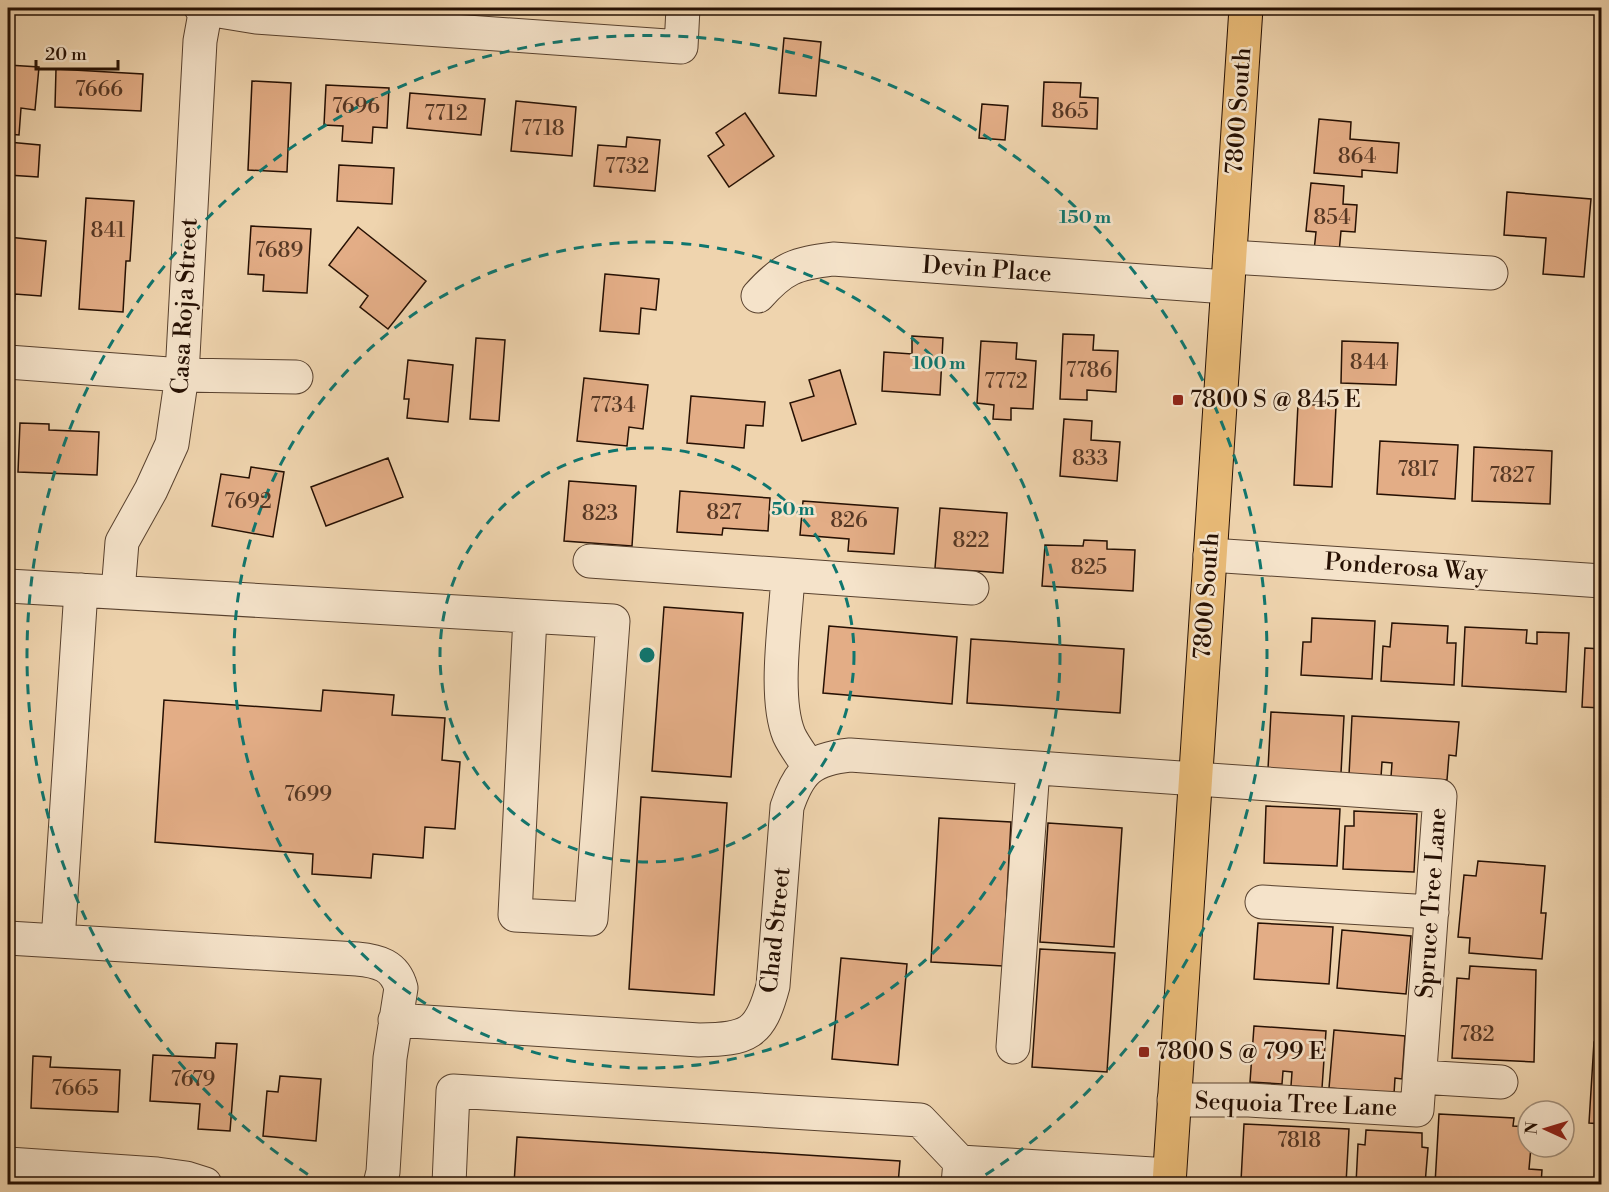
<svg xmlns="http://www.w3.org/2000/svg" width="1609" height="1192" viewBox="0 0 1609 1192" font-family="'Libre Bodoni',serif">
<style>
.building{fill:#e3ad86;stroke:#261003;stroke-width:1.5}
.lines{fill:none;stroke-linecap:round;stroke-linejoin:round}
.minor-casing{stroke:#58412e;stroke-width:35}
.major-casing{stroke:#261003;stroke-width:35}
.minor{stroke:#f5e3ca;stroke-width:33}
.major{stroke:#e8ba77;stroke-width:33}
.ring{fill:none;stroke:#0f766e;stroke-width:3;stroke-dasharray:10 8}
.poi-dot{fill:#8f2418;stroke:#f5e3ca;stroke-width:2}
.labels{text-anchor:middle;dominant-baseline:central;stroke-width:5;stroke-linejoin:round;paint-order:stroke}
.number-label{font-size:21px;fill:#553724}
.street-label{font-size:24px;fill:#261003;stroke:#f5e3ca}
.poi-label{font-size:24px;fill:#261003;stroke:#f5e3ca;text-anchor:start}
.centre{fill:#0f766e;stroke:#f5e3ca;stroke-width:3}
.ring-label{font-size:18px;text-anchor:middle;font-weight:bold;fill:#0f766e;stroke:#f5e3ca;stroke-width:5;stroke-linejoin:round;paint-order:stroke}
</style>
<rect width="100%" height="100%" fill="#efd4ae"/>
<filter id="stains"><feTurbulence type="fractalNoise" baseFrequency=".00333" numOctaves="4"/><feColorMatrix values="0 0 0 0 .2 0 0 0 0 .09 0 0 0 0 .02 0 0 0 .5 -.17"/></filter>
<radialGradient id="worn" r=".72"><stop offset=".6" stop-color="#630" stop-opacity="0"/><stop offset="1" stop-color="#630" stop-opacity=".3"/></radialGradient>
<path class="building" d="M784 38 821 42 816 96 779 93Z
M8 65 39 67 35 110 21 108 19 135 8 134Z
M56 69 143 74 141 111 55 107Z
M252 81 291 83 287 172 248 170Z
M1044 82 1081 83 1080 97 1098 98 1097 129 1042 126Z
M326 85 389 88 387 128 373 127 372 143 342 141 343 126 324 125Z
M410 93 485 99 481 135 407 128Z
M516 101 576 107 572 156 511 151Z
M982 104 1008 106 1005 140 979 138Z
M745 113 774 156 729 187 708 156 724 145 716 133Z
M1319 119 1351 122 1350 139 1399 143 1397 173 1362 170V177L1314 173Z
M627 137 660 140 655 191 594 186 598 145 626 147Z
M8 142 40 145 38 177 8 175Z
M339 165 394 168 392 204 337 201Z
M1311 183 1344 186 1343 204 1357 205 1355 232 1341 231 1339 253 1314 251 1316 232 1306 231Z
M1507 192 1591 199 1584 277 1543 274 1546 238 1504 235Z
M86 198 134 201 130 261H126L123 312 79 309Z
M251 226 311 229 307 293 263 291 264 275 248 274Z
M358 227 426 281 388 329 360 307 368 296 329 265Z
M8 237 46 241 41 296 15 294 14 305 8 304Z
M605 274 659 279 656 310 641 308 639 334 600 331Z
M1063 334 1094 335 1093 350 1118 351 1116 392 1087 390V400L1060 399Z
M912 336 943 338 940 395 882 391 884 352 912 354Z
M476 338 505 340 499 421 470 419Z
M981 341 1017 343 1016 359 1036 361 1033 409 1011 408V420L993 419 994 405 977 403Z
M1342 341 1398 343 1396 385 1341 383Z
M408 360 453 365 448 422 407 418 409 399H404Z
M840 370 856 424 802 441 790 403 814 396 809 380Z
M584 378 648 385 643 429 629 427 627 446 577 441Z
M691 396 765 402 763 426 746 425 744 448 687 443Z
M1298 404 1336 406 1332 487 1294 485Z
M1064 419 1092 421 1091 440 1120 442 1117 481 1060 476Z
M20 423 49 424V430L99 432 97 475 18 472Z
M1380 441 1458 445 1455 499 1377 494Z
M1474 447 1552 451 1550 504 1472 501Z
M388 458 403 497 326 526 311 487Z
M251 467 284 472 273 537 212 526 221 474 249 478Z
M1602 467V512H1599Z
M569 481 636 486 632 546 564 541Z
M680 491 770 498 768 531 723 528 722 535 677 532Z
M803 501 898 508 894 554 848 551 849 539 800 535Z
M940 508 1007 513 1003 573 935 568Z
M1084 540 1107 541V549L1135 550 1133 591 1042 586 1045 545 1083 546Z
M664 607 743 613 731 777 652 771Z
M1312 618 1375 621 1372 679 1301 675 1303 642H1311Z
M1392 623 1448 626 1447 643H1456L1454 685 1381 681 1383 646 1390 647Z
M829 626 957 637 952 704 823 693Z
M1465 627 1527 630 1526 643 1537 644V632L1569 633 1566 692 1462 686Z
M971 639 1124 649 1120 713 967 703Z
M1585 648 1602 649V708L1582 707Z
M323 690 394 695 392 715 445 718 442 760 460 762 455 829 425 827 423 858 373 854 371 878 312 874 313 854 155 842 164 700 321 711Z
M1271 712 1344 716 1341 773 1268 769Z
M1352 716 1459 722 1456 756 1449 755 1447 780 1391 777 1392 763 1382 762 1381 777 1349 775Z
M641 797 727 803 714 995 629 989Z
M1266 806 1340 809 1337 866 1264 863Z
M1354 811 1417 814 1414 872 1343 869 1345 826H1354Z
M939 818 1011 822 1003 966 931 962Z
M1048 823 1122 828 1114 947 1040 942Z
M1602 842V884H1599Z
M1478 861 1545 866 1541 913H1546L1542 959 1469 953 1470 938 1458 937 1464 875 1476 876Z
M1258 923 1333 927 1329 984 1254 979Z
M1342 930 1411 936 1406 994 1337 988Z
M1040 949 1115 953 1107 1072 1032 1067Z
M841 958 907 964 898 1065 832 1059Z
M1470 966 1536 970 1534 1062 1452 1058 1457 978 1469 979Z
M1254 1026 1326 1031 1322 1088 1291 1086 1292 1072 1283 1071 1282 1084 1250 1082Z
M1334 1030 1405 1036 1402 1079 1395 1078 1394 1094 1329 1088Z
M1594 1042H1602V1124L1589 1123Z
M216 1043 237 1044 230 1131 198 1129 200 1104 150 1101 153 1055 215 1058Z
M33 1056 51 1057 50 1067 120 1070 118 1112 31 1108Z
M280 1076 321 1079 316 1141 263 1136 267 1091 278 1092Z
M1439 1114 1514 1118 1513 1126 1528 1127V1147H1531L1529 1169 1542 1170 1541 1184H1435Z
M1244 1124 1349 1129 1346 1184H1295L1241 1181Z
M1366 1130 1422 1133V1147L1428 1148 1425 1184H1356L1358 1144 1365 1145Z
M517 1137 900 1161 898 1184H514Z
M1596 1150H1602V1184H1594Z"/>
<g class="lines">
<g class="minor-casing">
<path id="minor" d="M201 8 256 17 681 47 683 8
M1230 257 1491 273
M758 296C784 267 795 264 833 259L1227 287
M8 362 182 375 296 377
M1210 555 1602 581
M590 561 972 588
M788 575C786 619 773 696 789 735 794 746 803 757 809 767
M8 586 613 621 591 919 515 915 530 617
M118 592 122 542 151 490 172 444 182 375 200 41 206 8
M1262 902 1432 912
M8 938 357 959C378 961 395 965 401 988L390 1058 383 1172 380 1184
M58 941 81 590
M395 1020 699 1040C748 1039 760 1035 773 986L787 807C799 771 811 759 850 755L1440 796 1417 1110 1249 1100H1174
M1013 1047 1033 768
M1420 1077 1501 1082
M8 1164 157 1174 186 1178 205 1184
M449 1184 453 1091 920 1120 960 1162
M958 1184 960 1162 1169 1175"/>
</g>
<g class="major-casing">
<path id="major" d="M1169 1184 1246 8"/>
</g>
<use href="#minor" class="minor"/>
<use href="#major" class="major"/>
</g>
<g class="ring">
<circle cx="647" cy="655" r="207"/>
<circle cx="647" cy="655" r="413"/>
<path d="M323 1184A620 620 0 1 1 971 1184"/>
</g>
<g class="poi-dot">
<rect x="1172" y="394" width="12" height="12" rx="3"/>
<rect x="1138" y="1046" width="12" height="12" rx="3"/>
</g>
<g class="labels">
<g class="number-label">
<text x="99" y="90">7666</text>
<text x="356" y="107">7696</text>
<text x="1070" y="112">865</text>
<text x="446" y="114">7712</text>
<text x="543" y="129">7718</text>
<text x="1357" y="157">864</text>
<text x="627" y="167">7732</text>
<text x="1332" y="218">854</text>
<text x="108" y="231">841</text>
<text x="279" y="251">7689</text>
<text x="1369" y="363">844</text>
<text x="1089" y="371">7786</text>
<text x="1006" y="382">7772</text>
<text x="613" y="406">7734</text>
<text x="1090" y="459">833</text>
<text x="1418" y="470">7817</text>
<text x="1512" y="476">7827</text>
<text x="248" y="502">7692</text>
<text x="724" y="513">827</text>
<text x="600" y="514">823</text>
<text x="849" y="521">826</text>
<text x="971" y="541">822</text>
<text x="1089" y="568">825</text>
<text x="308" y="795">7699</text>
<text x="1477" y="1035">782</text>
<text x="193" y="1080">7679</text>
<text x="75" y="1089">7665</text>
<text x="1299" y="1141">7818</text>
</g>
<g class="street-label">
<text transform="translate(1239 111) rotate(-86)">7800 South</text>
<text transform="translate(987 270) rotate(4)">Devin Place</text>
<text transform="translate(185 306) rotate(-87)">Casa Roja Street</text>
<text transform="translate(1406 568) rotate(4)">Ponderosa Way</text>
<text transform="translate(1207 596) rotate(-86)">7800 South</text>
<text transform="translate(1432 903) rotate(-86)">Spruce Tree Lane</text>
<text transform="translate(776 930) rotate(-84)">Chad Street</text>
<text transform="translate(1296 1105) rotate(2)">Sequoia Tree Lane</text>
</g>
<g class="poi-label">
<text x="1190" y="400">7800 S @ 845 E</text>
<text x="1156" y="1052">7800 S @ 799 E</text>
</g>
</g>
<circle cx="647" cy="655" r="9" class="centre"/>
<g class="ring-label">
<text x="1085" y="223">150 m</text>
<text x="939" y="369">100 m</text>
<text x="793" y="515">50 m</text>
</g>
<rect width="1609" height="1192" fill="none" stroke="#efd4ae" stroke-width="30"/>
<rect x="9" y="9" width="1591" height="1174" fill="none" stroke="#261003" stroke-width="3"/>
<rect x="15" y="15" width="1579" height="1162" fill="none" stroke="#261003" stroke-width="1.5"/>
<g transform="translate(1546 1129) rotate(274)"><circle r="28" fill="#f5e3ca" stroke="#a28f7a" stroke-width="1.5"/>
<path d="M0-4.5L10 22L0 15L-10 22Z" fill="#8f2418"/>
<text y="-9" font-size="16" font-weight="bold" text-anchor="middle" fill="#261003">N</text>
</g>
<path d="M36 60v9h82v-9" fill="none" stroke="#261003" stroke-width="3"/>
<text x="45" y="60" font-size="18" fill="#261003" stroke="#f5e3ca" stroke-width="4.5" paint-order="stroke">20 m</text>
<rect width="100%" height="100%" filter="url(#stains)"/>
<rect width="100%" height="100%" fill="url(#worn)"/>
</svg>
